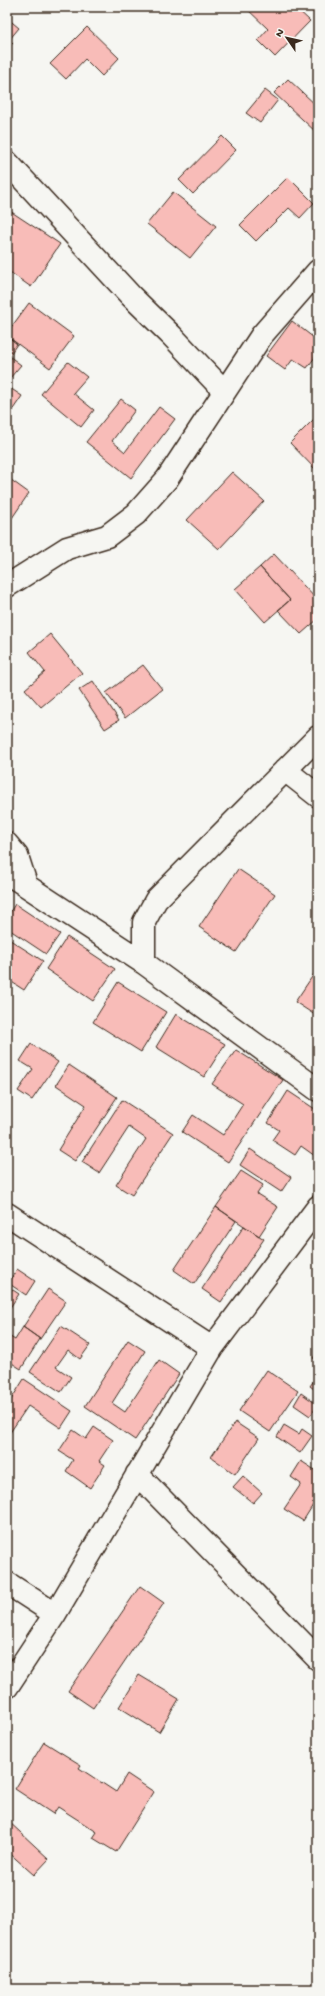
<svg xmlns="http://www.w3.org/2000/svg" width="325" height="1996" viewBox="0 0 325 1996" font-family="'Gochi Hand',sans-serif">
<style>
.building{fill:#f8bcb8;stroke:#3b2a1e}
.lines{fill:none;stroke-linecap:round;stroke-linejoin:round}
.minor-casing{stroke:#3b2a1e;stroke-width:25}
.minor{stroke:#f6f6f2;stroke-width:22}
</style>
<rect width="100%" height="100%" fill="#f6f6f2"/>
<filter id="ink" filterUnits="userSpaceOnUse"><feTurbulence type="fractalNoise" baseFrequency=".025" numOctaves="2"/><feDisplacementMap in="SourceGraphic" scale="8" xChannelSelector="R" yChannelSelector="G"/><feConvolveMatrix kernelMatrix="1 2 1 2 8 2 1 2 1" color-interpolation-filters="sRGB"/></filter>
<g filter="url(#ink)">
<path class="building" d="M245 7H295L310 21 275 57 258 40 268 29Z
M7 18 19 28 9 40 13 43 7 49Z
M87 27 119 58 102 76 85 59 66 79 50 64Z
M288 79 318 107 317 133 274 93Z
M265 90 278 100 260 123 246 113Z
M222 136 236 150 193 194 179 180Z
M288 177 314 203 300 218 289 208 256 241 240 225Z
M173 192 216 226 190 258 147 224Z
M7 209 60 244 31 287 7 270Z
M29 303 74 336 50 368 7 336V333Z
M292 321 318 341V353L307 368 293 359 285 370 266 356Z
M7 336 17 344 9 356 21 365 10 378 7 376Z
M68 362 87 377 73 393 94 410 81 427 41 394Z
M7 386 22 396 7 418Z
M121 399 135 410 112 441 125 452 159 407 175 419 131 478 86 442Z
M318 415V472L290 443Z
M232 472 264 501 219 549 187 520Z
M7 477 29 493 12 518 7 515Z
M274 554 318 601V619L301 634 278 610 290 600 260 567Z
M260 567 290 600 265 622 235 589Z
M50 634 82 673 41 707 25 689 45 672 29 652Z
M143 665 162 689 125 718 106 693Z
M93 681 119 720 105 729 79 690Z
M238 869 275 894 236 952 199 927Z
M15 904 60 934 46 954 7 928V917Z
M67 937 115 969 93 1001 46 969Z
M7 938 43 961 24 990 7 979Z
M318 968V1017L295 1002Z
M118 982 166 1012 141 1052 93 1022Z
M176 1014 225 1044 204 1077 156 1047Z
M31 1044 58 1062 32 1100 18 1091 33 1069 20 1061Z
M236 1050 283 1080 228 1162 182 1132 193 1115 223 1135 243 1104 212 1084Z
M69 1065 117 1097 75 1161 58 1150 86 1105 56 1085Z
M288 1091 318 1111V1151L315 1156 301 1146 295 1155 272 1140 279 1130 268 1123Z
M122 1100 173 1133 132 1195 116 1185 146 1139 129 1127 99 1173 82 1162Z
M250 1149 291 1177 281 1192 240 1165Z
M241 1171 263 1185 257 1194 278 1207 259 1236 216 1207Z
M216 1207 236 1221 194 1284 174 1270Z
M244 1226 264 1239 221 1302 202 1289Z
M17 1269 35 1281 26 1295 8 1283Z
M7 1286 19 1294 7 1312Z
M48 1289 66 1301 40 1339 23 1327Z
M61 1326 90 1345 80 1359 68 1350 56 1367 71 1377 61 1392 30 1372Z
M23 1327 40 1339 21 1369 7 1360V1335L15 1340Z
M128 1340 145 1351 112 1403 125 1412 159 1360 179 1374 135 1440 85 1406Z
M318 1351V1361L313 1358Z
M7 1369 11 1372 7 1378Z
M267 1370 298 1391 270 1432 239 1411Z
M318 1375V1392L310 1386Z
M24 1379 72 1411 61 1428 28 1406 7 1437V1406Z
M301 1393 318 1405 310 1416 294 1405Z
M235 1422 259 1438 235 1474 211 1457Z
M284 1425 299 1434 302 1429 312 1436 300 1453 277 1437Z
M94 1427 113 1440 99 1461 105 1465 90 1488 66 1471 73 1460 59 1451 73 1430 86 1439Z
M301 1461 318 1472V1497L303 1521 284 1509 301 1484 291 1477Z
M243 1476 262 1493 253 1503 233 1487Z
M140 1586 164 1603 93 1708 68 1691Z
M139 1675 179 1699 159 1732 119 1707Z
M44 1742 81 1765 79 1768 116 1792 127 1774 154 1792 116 1852 93 1838 97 1832 58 1807 53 1814 15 1789Z
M7 1820 49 1859 34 1875 7 1851Z"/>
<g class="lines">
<g class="minor-casing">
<path id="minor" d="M7 162 131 296 172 336 224 391
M7 586 67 548 107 536 136 514 167 479 262 335 318 271
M285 770 318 796
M7 844 17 856 26 884
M7 873 144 963 318 1090
M144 963V922L156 900 318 737
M7 1214 212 1348
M137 1474 318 1659
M7 1583 55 1614
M7 1687 55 1614 212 1348 318 1207"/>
</g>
<use href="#minor" class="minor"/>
</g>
</g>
<rect width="325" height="1996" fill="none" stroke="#f6f6f2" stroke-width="24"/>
<rect x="12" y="12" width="301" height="1972" fill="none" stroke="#3b2a1e" stroke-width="1.5" filter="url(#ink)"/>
<g transform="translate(287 38) rotate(304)" stroke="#f6f6f2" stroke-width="3" paint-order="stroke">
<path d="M0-3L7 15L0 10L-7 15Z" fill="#3b2a1e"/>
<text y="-6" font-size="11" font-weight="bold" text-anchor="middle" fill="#3b2a1e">N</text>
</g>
</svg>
